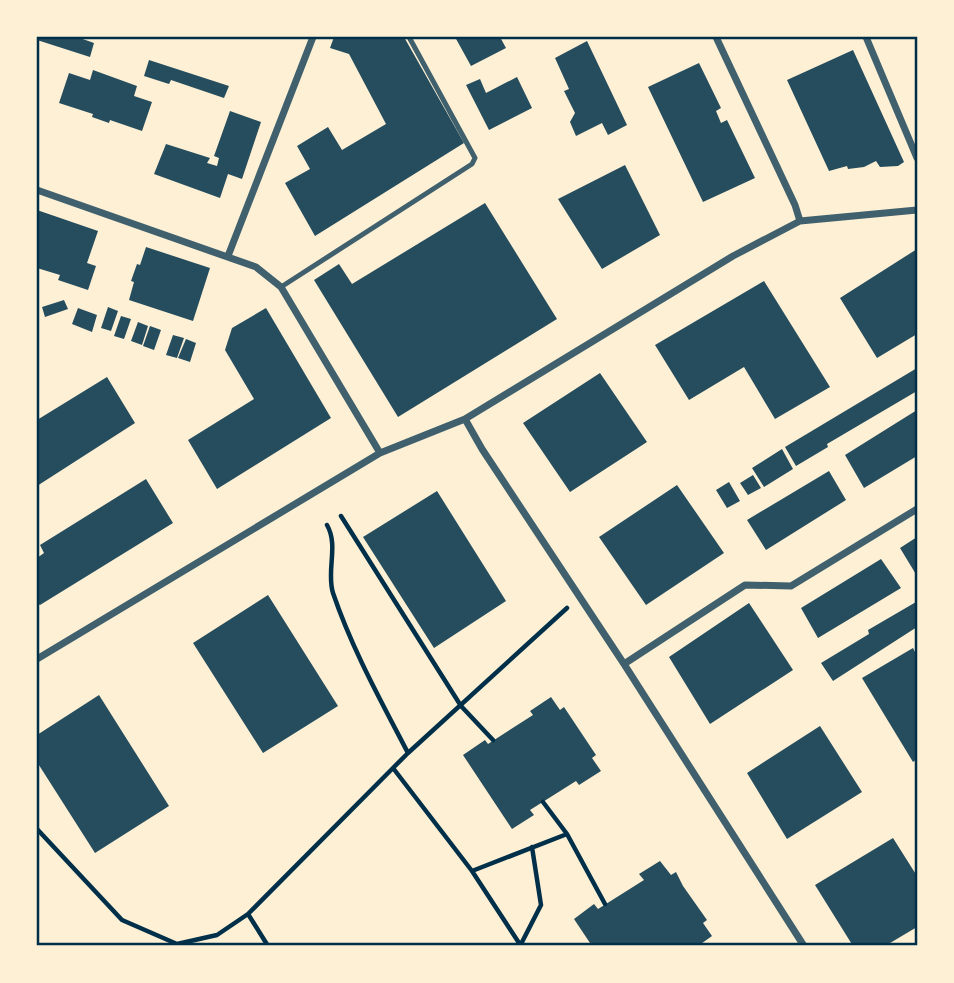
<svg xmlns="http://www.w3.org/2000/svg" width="954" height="983" viewBox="0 0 954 983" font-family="Helvetica,sans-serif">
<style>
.building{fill:#264d5e}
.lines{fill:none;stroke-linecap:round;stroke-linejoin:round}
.path{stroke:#003049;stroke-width:4.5}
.service{stroke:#3f606c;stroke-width:5}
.minor{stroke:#3f606c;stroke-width:7}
.neatline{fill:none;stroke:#003049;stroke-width:2.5}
</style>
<rect width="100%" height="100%" fill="#fdf0d5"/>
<path class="building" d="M37 37H77L94 43 90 57 37 40Z
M334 37H404L464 143 315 236 285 183 310 169 297 146 328 127 342 150 386 124 349 54 330 48Z
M455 37H500L506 48 471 66Z
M587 41 627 125 608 135 602 123 576 136 570 122 575 113 564 91 569 89 555 58Z
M853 50 904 162 898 166 880 167 876 161 864 167 848 169 847 166 829 171 787 80Z
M149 60 229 86 224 98 171 80 169 84 144 76Z
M699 63 721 108 716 111 721 123 727 120 755 178 703 202 648 87Z
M93 70 137 86 134 96 152 102 142 131 110 120 109 123 92 117 93 114 59 103 69 73 90 80Z
M517 77 532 108 489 130 466 85 480 79 486 93Z
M230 111 261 122 242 179 228 174 220 198 154 174 166 144 210 158 207 163 217 166 219 158 214 156Z
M625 165 660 235 602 269 558 199Z
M485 203 557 319 398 417 314 280 339 264 352 284Z
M37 210 98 231 87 263 96 266 88 290 58 280 60 275 37 268Z
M146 247 210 268 193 321 129 300 134 282 131 281 137 264 140 265Z
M917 249V334L877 358 840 298Z
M764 281 830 387 775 419 744 367 689 400 655 345Z
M64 300 68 309 45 317 42 307Z
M108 307 118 311 111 331 101 328Z
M78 308 97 315 92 332 72 324Z
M266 308 331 418 217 489 188 440 254 399 225 350 232 328Z
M121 316 131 319 124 339 114 336Z
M138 322 148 326 142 345 131 341Z
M150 326 161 330 154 350 143 346Z
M173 335 184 338 177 358 166 355Z
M186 339 196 343 190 362 178 358Z
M917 368V391L827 444 828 447 796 466 785 447Z
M600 373 647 442 570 492 523 423Z
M107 377 135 423 37 486V420Z
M917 410V456L864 488 845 455Z
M782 449 793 469 764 487 752 468Z
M829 471 846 500 766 550 747 520Z
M753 475 761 488 748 495 740 483Z
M146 479 173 523 40 605 37 603V558L44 553 40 545Z
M729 482 740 501 727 508 716 490Z
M677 485 724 553 646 605 599 537Z
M437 491 506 601 434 648 363 537Z
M917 537V576L900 548Z
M881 559 901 588 818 638 801 608Z
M268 595 338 706 263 753 193 643Z
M916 602 917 627 833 681 821 663 869 634 868 630Z
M749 603 793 670 710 724 669 657Z
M913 648 917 656V759L913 762 862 678Z
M99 695 169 806 95 853 37 762V735Z
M551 697 560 710 564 707 596 755 592 758 601 771 579 785 576 781 530 810 534 815 512 829 463 755 485 740 488 744 533 715 530 711Z
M820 726 862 792 787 839 747 773Z
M893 838 917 876V927L885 946H853L815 885Z
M660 861 671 875 676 872 683 886 707 920 703 923 712 936 698 946H592L574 919 594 904 598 909 644 880 639 874Z"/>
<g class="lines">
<path class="path" d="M341 516 461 706 493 740
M327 525C339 546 326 571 333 593 352 649 381 701 408 753L393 768
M408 753 567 608
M543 802 567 834 605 904
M37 829 122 920 177 944 217 935 248 914 268 946
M472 871 521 946
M248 914 393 768 472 871 567 834
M520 946 541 905 532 847"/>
<path class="service" d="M281 287 472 164 475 158 409 37"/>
<path class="minor" d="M716 37 795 205 800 221
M866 37 917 158
M37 190 256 267 281 287 380 453
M228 256 313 37
M465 419 482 449 624 664 804 946
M37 659 380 453 465 419 733 256 800 221 917 210
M624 664 745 585 791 586 917 509"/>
</g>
<rect width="954" height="983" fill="none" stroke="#fdf0d5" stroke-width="77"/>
<rect x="38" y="38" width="878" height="906" class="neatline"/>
</svg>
